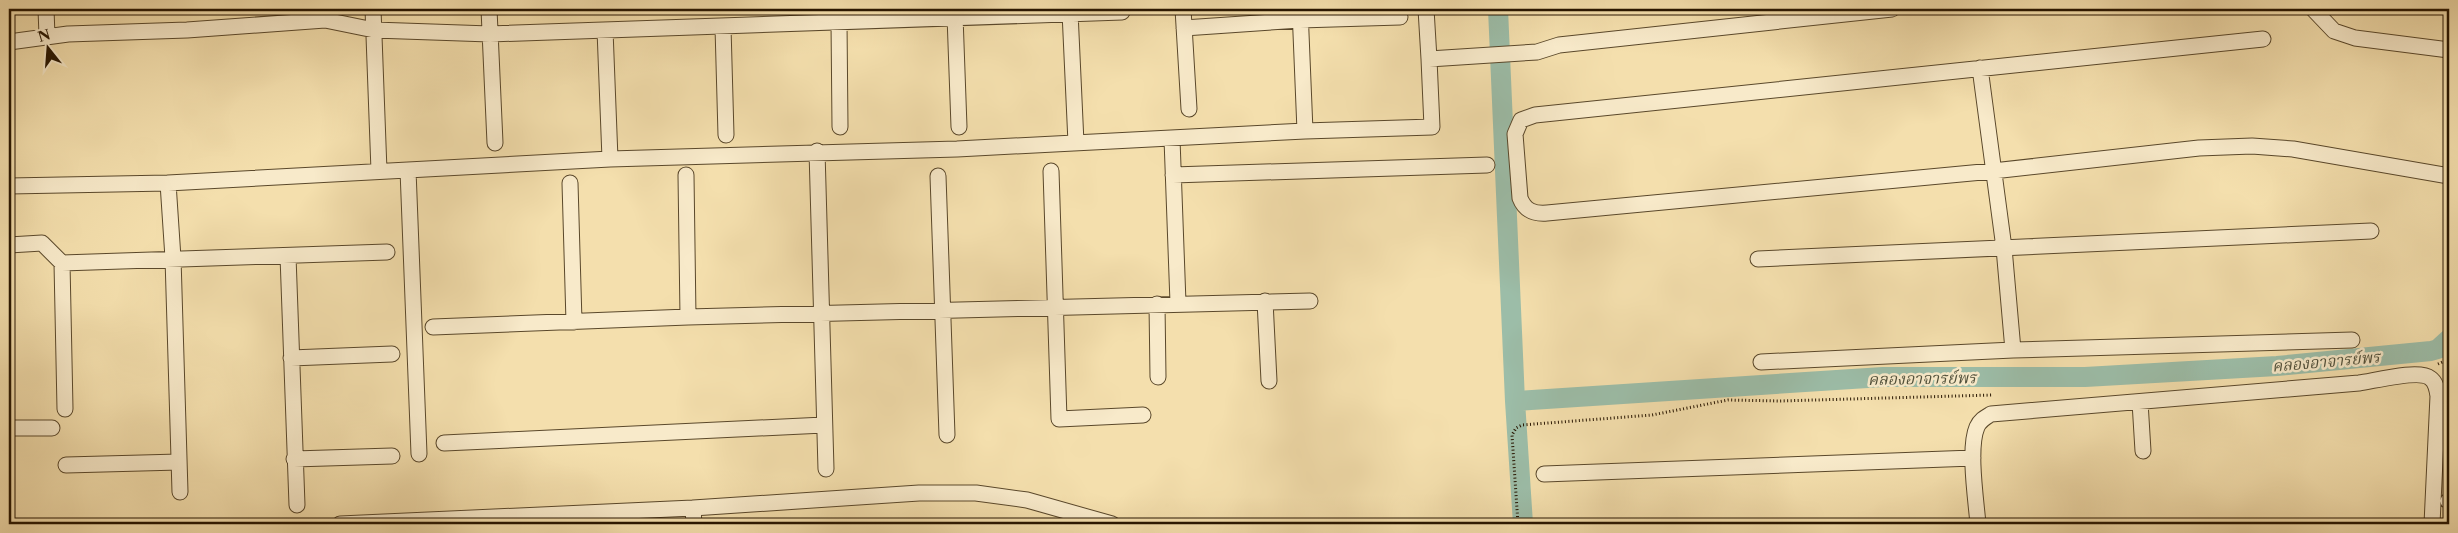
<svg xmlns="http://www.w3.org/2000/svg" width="2458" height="533" viewBox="0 0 2458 533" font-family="'Libre Caslon Text','Noto Serif Thai',serif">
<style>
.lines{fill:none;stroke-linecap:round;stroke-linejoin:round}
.canal{stroke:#9cbda8;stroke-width:20}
.street-casing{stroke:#5a482b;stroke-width:17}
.path{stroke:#271500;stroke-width:3;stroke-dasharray:1 2.5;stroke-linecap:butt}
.street{stroke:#f8eaca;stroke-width:15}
.labels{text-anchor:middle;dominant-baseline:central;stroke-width:5;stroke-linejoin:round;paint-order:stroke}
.water-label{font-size:16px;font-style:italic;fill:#50503b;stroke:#f8eaca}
</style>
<rect width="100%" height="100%" fill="#f4dfad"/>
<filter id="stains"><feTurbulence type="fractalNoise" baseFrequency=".004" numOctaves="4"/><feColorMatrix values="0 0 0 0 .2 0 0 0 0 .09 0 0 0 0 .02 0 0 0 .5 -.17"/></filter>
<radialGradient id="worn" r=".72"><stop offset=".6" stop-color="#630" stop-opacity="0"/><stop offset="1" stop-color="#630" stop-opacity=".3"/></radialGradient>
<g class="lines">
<path class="canal" d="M1498 9 1515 401
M1523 524 1515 401 1883 377H2085L2277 366 2431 351 2438 349 2449 339"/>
<g class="street-casing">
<path id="street" d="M46 9 47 36
M373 9 379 171
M489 9 495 143
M1183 9 1189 109
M1300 9 1305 131
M1426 9 1429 59
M2313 9 2334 31 2355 38 2449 50
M1070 12 1076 143
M955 16 959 127
M839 22 840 127
M723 27 726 135
M1184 28 1300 20 1400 17
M605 30 610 159
M2263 39 1535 115 1521 120 1515 134 1520 198C1525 211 1534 214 1547 213L1993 171 2199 148 2252 146 2293 149 2449 176
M9 42 68 34 187 30 325 20 374 30 490 34 1122 12
M1980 68 2004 248 2013 350
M1172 139 1178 303
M817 151 826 469
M408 170 419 454
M1051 171 1059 419 1143 415
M686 175 688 317
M1173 175 1487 165
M938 176 947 435
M168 183 173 258 180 492
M570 183 574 322
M9 186 168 183 610 159 957 149 1305 131 1432 127 1429 59 1537 52 1559 45 1892 9
M9 245 42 243 62 263 387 252
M288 256 297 505
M1758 259 2371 231
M62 263 65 409
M1265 301 1269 381
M1157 304 1158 377
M433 327 688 317 1310 301
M291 358 392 354
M1761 362 2013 350 2352 340
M2140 402 2143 451
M9 428H52
M444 443 824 425
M294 459 392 456
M66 465 179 462
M1544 474 1973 458
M2448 501H2449
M693 508 694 524
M340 524 693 508 919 493H976L1027 500 1112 524
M1978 524C1976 500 1968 448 1977 427 1980 420 1986 417 1991 414L2359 383C2374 381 2419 369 2430 378 2436 382 2437 389 2438 396L2432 524"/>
</g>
<path class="path" d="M2438 364 2449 359
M1518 524 1512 435 1516 428 1522 425 1652 415 1728 400 1780 401 1992 395"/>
<use href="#street" class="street"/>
</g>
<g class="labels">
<g class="water-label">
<text transform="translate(2326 361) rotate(-5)">คลองอาจารย์พร</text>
<text transform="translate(1922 378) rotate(-1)">คลองอาจารย์พร</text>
</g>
</g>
<rect width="2458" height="533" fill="none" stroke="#f4dfad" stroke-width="30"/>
<rect x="10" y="10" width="2438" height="513" fill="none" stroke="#271500" stroke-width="2.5"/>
<rect x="15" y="15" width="2428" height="503" fill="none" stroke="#271500"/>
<g transform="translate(48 48) rotate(343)" stroke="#f8eaca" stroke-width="4" paint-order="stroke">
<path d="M0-4L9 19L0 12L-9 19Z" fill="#271500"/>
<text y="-8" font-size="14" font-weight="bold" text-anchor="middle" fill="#271500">N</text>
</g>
<rect width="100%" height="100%" filter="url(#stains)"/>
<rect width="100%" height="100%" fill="url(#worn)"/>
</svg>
